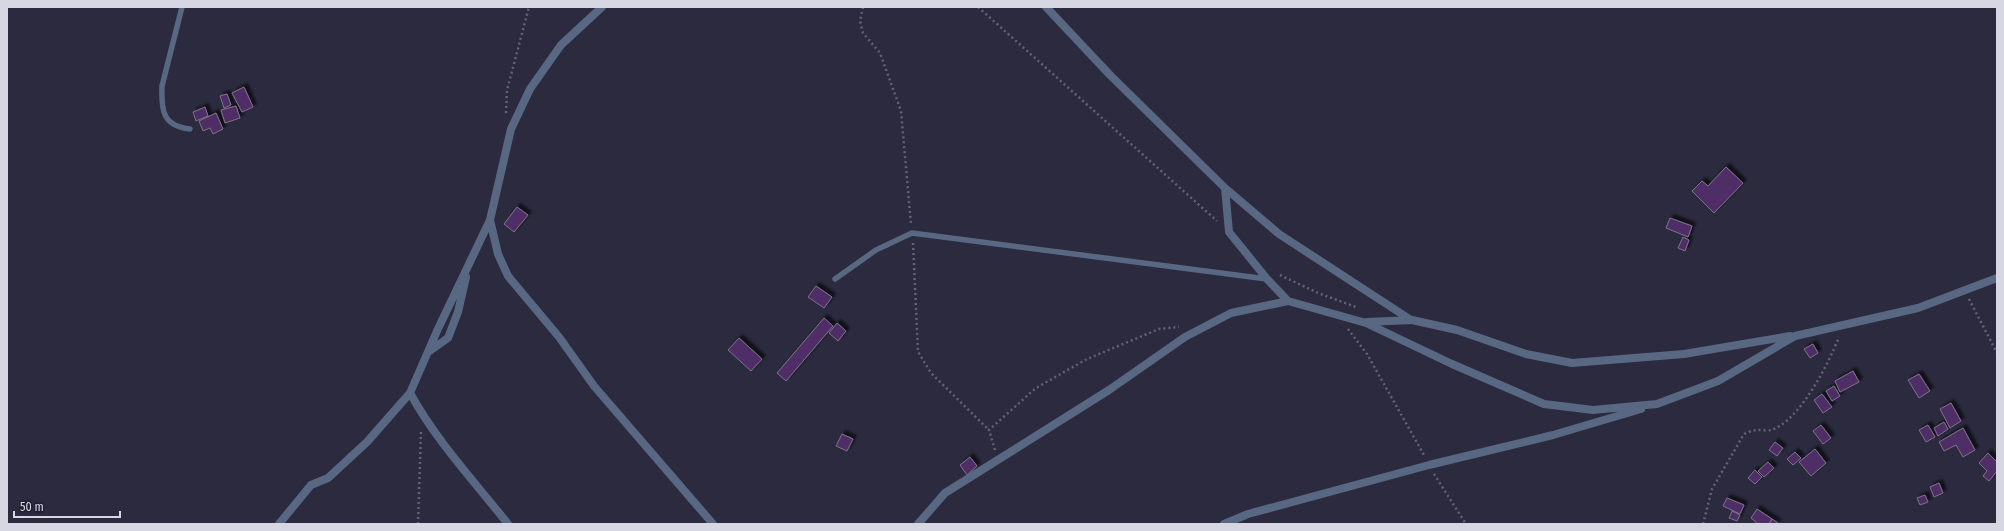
<svg xmlns="http://www.w3.org/2000/svg" width="2004" height="531" viewBox="0 0 2004 531" font-family="'Fira Sans Condensed',sans-serif">
<style>
.building{fill:#502f68;stroke:#7d7287;filter:url(#shadow)}
.lines{fill:none;stroke-linecap:round;stroke-linejoin:round}
.path{stroke:#646375;stroke-width:2.5;stroke-dasharray:2 3;stroke-linecap:butt}
.service{stroke:#596882;stroke-width:5.5}
.minor{stroke:#596882;stroke-width:8}
</style>
<defs>
<filter id="shadow"><feDropShadow dx="3.5" dy="-3.5" stdDeviation="1" flood-color="#0009"/></filter>
</defs>
<rect width="100%" height="100%" fill="#2b2a3e"/>
<path class="building" d="M244 87 253 107 242 112 232 93Z
M227 94 231 105 224 108 220 96Z
M236 106 240 118 225 123 221 110Z
M205 107 208 116 196 121 193 112Z
M216 113 223 129 213 134 210 128 203 131 199 121Z
M1726 167 1743 183 1714 213 1692 191 1702 181 1708 186Z
M517 207 528 215 514 232 504 224Z
M1670 218 1692 226 1688 237 1666 228Z
M1683 237 1689 240 1685 251 1678 248Z
M816 286 832 297 824 308 808 297Z
M824 318 833 326 786 381 777 373Z
M837 323 846 331 838 341 829 333Z
M739 338 762 359 751 371 728 350Z
M1813 344 1818 353 1810 358 1804 349Z
M1853 371 1859 382 1840 392 1835 381Z
M1919 374 1930 391 1919 398 1908 380Z
M1834 386 1840 396 1832 401 1826 391Z
M1822 394 1832 407 1823 413 1814 400Z
M1951 403 1961 421 1950 428 1940 409Z
M1944 422 1948 429 1938 436 1934 428Z
M1821 425 1831 438 1823 444 1813 431Z
M1928 425 1935 437 1926 442 1919 430Z
M1963 428 1975 450 1963 457 1956 445 1944 451 1939 442Z
M842 434 853 439 847 451 836 446Z
M1775 442 1783 448 1777 456 1769 450Z
M1815 449 1826 463 1811 476 1799 462Z
M1795 452 1801 458 1793 465 1787 459Z
M1988 453 1997 462V471L1989 481 1983 476 1987 471 1979 463Z
M970 457 977 466 967 475 960 465Z
M1768 462 1774 468 1764 477 1758 471Z
M1755 470 1762 477 1755 484 1748 478Z
M1939 483 1943 493 1934 497 1930 487Z
M1925 495 1928 502 1920 505 1917 498Z
M1727 498 1744 505 1740 514 1723 506Z
M1757 509 1772 519 1769 524H1758L1751 518Z
M1732 511 1740 515 1737 521 1729 518Z
M1772 519 1778 523V524H1769Z"/>
<g class="lines">
<path class="path" d="M863 7 860 21 863 33 880 53 901 111 911 224
M978 7 1217 221
M506 113 507 90 529 7
M913 243 918 352 931 373 989 430
M1280 275 1318 293 1356 307
M1969 299 1997 353
M1348 329 1367 354 1424 455
M995 450 989 430 1036 388 1087 359 1159 329 1179 327
M1434 474 1466 524
M418 524 421 432
M1703 524 1712 489 1744 434C1748 432 1753 430 1758 430 1762 430 1767 431 1771 430 1799 422 1829 363 1839 337"/>
<path class="service" d="M182 7 162 86C161 111 163 126 190 129
M835 279 876 250 912 233 1267 279"/>
<path class="minor" d="M1046 7 1110 75 1225 188 1229 232 1267 279 1288 301
M1225 188 1279 234 1411 320
M490 220 498 254 508 276 559 337 594 386 713 524
M1367 322 1412 320 1457 330 1526 354 1572 363 1684 354 1790 336
M428 352 448 338 458 312 466 277
M410 393C437 442 474 481 508 524
M279 524 311 485 328 478 367 442 410 393 437 331 490 220 511 129 530 89 561 45 602 7
M918 524 945 493 1109 390 1185 337 1231 313 1288 301 1366 323 1452 364 1544 404 1593 410 1657 404 1718 381 1795 336 1918 308 1997 278
M1224 524 1248 514 1429 465 1553 435 1641 409"/>
</g>
<rect width="2004" height="531" fill="none" stroke="#d7d7e4" stroke-width="16"/>
<path d="M14 511v6h106v-6" fill="none" stroke="#d7d7e4" stroke-width="2"/>
<text x="20" y="511" font-size="12" fill="#d7d7e4" stroke="#212033" stroke-width="3" paint-order="stroke">50 m</text>
</svg>
